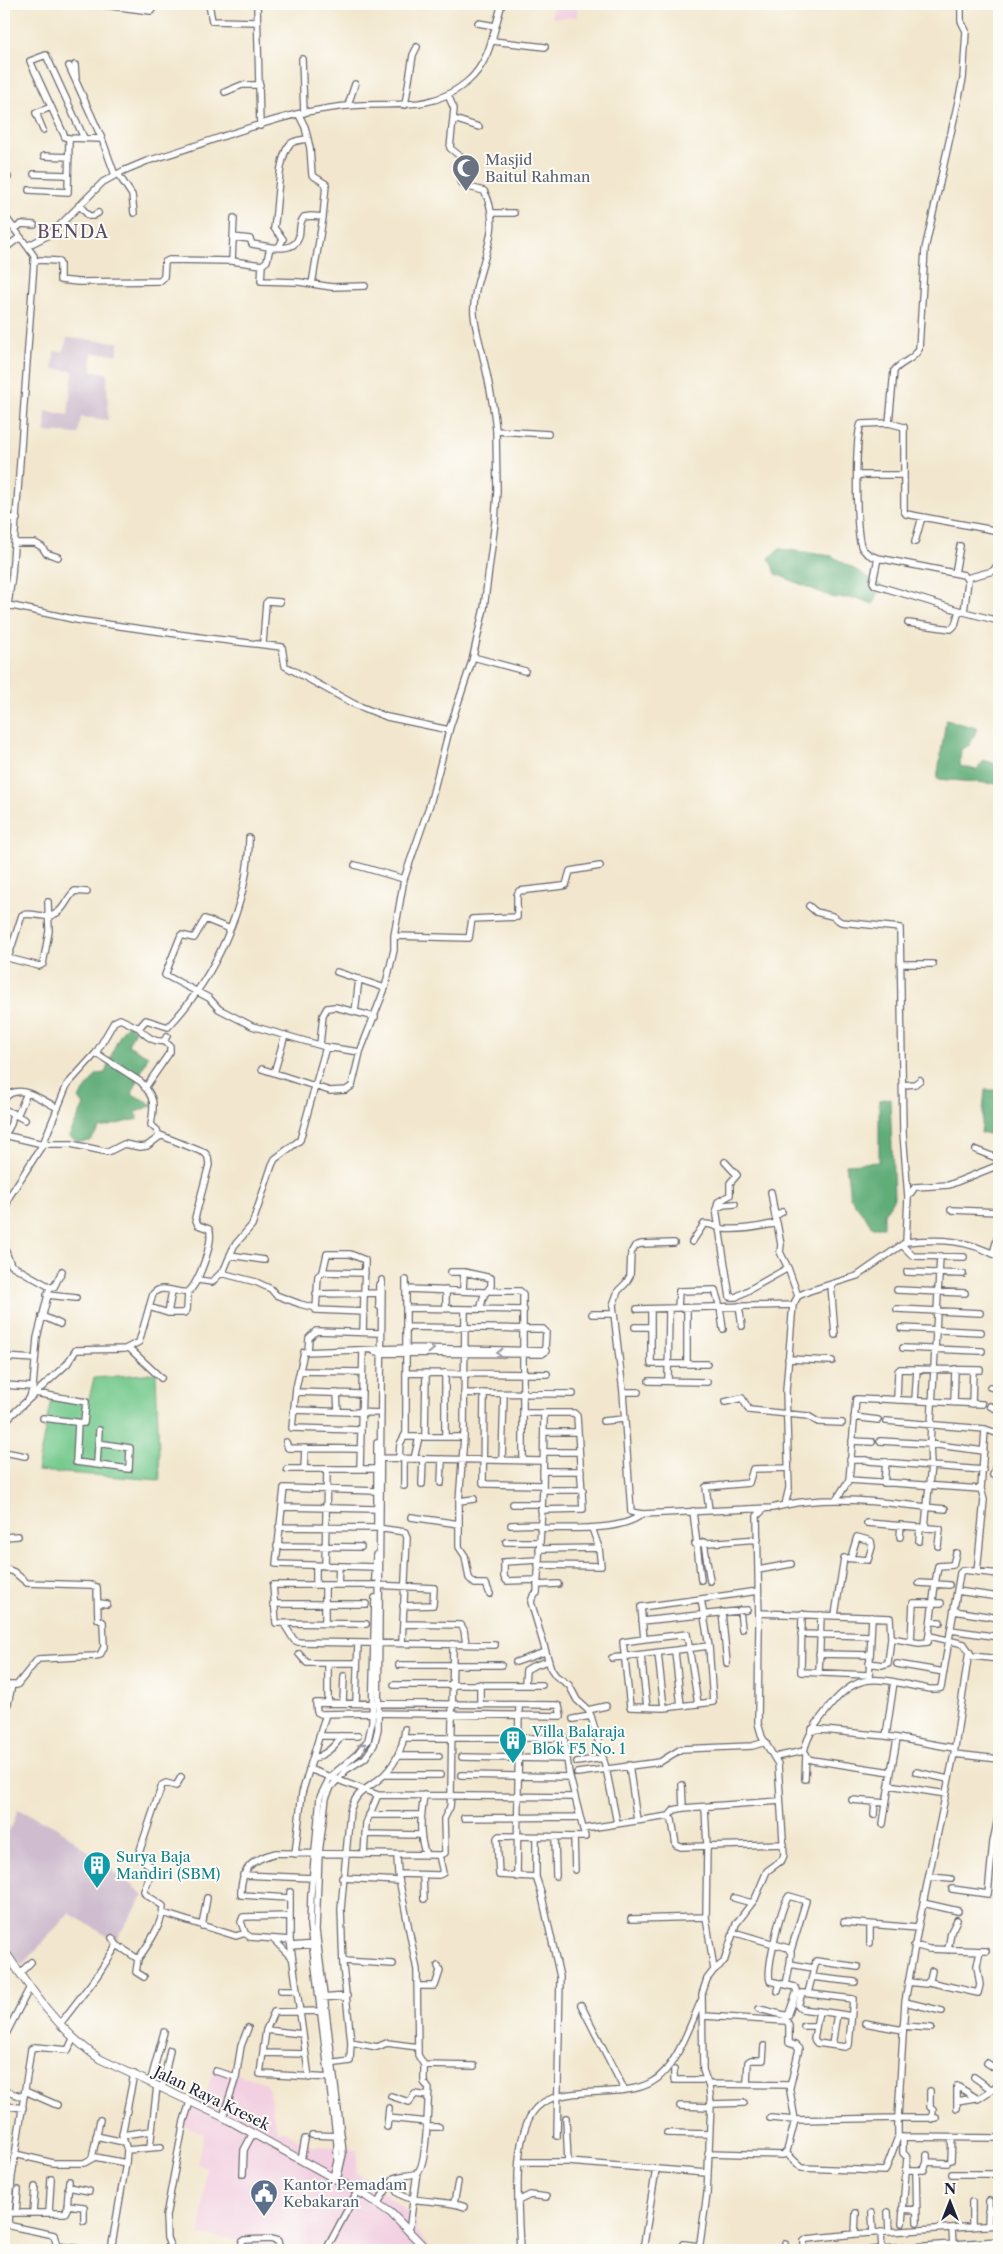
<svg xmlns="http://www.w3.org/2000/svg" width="1003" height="2254" viewBox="0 0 1003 2254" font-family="'Libre Caslon Text',serif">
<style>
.built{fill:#f2cfe1}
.industrial{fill:#cfbdcf}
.green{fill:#75c98d;stroke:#4c7664}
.forest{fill:#60ad78;stroke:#41685a}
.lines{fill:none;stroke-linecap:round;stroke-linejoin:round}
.minor-casing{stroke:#6b676e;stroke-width:8}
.major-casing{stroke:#6b676e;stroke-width:9}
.minor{stroke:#fff;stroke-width:5.5}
.major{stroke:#fff;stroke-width:7}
.oneway{stroke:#9c9ca7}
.labels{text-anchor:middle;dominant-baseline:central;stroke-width:4;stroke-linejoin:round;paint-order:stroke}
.worship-label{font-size:15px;fill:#5b616d;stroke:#fdfcf7;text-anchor:start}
.culture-label{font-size:15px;fill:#0d838f;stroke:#fdfcf7;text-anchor:start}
.street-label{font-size:15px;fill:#22223b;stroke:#fdfcf7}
.service-label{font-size:15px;fill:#4e5e75;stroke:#fdfcf7;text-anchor:start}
.quarter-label{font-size:18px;letter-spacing:1px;fill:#5e4c67;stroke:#fdfcf7}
</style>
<rect width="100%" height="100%" fill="#fdfcf7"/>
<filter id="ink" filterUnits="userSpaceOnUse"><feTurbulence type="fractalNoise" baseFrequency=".02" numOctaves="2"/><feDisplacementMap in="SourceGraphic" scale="10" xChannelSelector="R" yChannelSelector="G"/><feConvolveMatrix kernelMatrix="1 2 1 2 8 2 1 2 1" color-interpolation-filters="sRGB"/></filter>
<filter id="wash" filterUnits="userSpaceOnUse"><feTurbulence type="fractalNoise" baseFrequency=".0096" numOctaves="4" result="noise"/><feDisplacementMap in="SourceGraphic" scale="20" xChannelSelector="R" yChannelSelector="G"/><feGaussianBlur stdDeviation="1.12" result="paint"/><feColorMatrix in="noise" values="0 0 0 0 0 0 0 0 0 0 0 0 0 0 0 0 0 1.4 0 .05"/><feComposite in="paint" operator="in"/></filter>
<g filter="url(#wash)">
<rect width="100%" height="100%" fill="#f2e7ce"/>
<path class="built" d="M552 4H577V17L552 18Z
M214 2067 267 2083 277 2131H285L308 2146 343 2147 358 2151 356 2172 383 2191 417 2221 416 2231 432 2250H240L243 2240 200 2235 206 2168 197 2164 204 2134 184 2125 194 2097 204 2102Z"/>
<path class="industrial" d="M67 338 118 342V354L92 353V371L107 373 108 420 81 417 78 434 45 432 46 411 68 415 73 371 53 369 54 351H64Z
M18 1809 58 1828 144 1895 115 1941 69 1913 22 1966 4 1942V1836L12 1826Z"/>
<path class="green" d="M156 1373 160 1480 37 1471 51 1399H89L94 1378Z"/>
<path class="forest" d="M780 549 832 556 881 585 873 604 857 598H834L776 574 769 558Z
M946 720 977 728 970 745 961 749 960 766 977 770 984 760 999 765V784L937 779Z
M128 1024 135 1030 128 1045 148 1056 132 1094 153 1105 136 1112 138 1119 100 1128 90 1141 78 1142 69 1136 84 1105 79 1098 97 1074 105 1073C112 1057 116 1036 128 1024Z
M985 1090H999V1135L981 1133Z
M890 1098 894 1198 884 1214V1227H873L850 1197 846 1164 879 1162V1100Z"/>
</g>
<g filter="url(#ink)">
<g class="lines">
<g class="minor-casing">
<path id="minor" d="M79 4H91
M96 4 151 11 155 4
M209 4 212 21 257 22
M257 4 260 126
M530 4 550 5
M478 23 495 26
M493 41 545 47
M302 59 304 113
M75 65 76 78
M69 66 102 139 115 175
M225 92 242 85H260
M448 95 454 109 450 148 461 157 460 181 465 186 484 191C507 232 471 272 474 314 475 327 479 340 482 352 488 378 494 404 496 431L548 434
M348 105 355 84
M405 105 413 55 417 47
M454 119 479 127
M43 130 36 113 51 107
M84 138 46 55 30 61 65 137 69 138 102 139
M44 156 69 157
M34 174 68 175
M118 174 132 195 134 213
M4 178 8 177
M29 190 68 192 69 138
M79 205 89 216H93L98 213
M493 213H514
M4 215 27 246
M14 229 22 224 34 225
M233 237 250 239 252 244C266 246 295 255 299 236 301 229 298 224 304 217L311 216 323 217 326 184 312 175 310 148 305 127 299 115
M7 247 20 237
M270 247 267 261 262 265 261 281 299 282 332 287 365 286
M279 247 283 239 274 228C278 208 277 158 290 144 295 140 302 140 308 139
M232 261 234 218
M34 262 40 260 58 261 60 264V280L78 282 160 281 164 277 165 262 169 260 232 261 262 265
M312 284 323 217
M889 423 894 371C901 361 913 361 919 349L925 249 963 79 966 31 961 21V4
M858 475H904
M4 517 17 519
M999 531 906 514 904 511V427L889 423 861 424C855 437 855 535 862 548 866 554 871 556 878 558L964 575 968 581 964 612 999 621
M915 542 922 517
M15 543H35L42 547 46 553 58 557
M878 558 873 582 875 585 964 612
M955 573 960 546
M967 578 993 571 999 563
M8 605 77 620 206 638 282 647 285 666 354 704 387 717 449 730
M4 616 8 605 12 575 34 262V256L27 246 47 236 58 227 103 182 123 171 147 161C199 146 252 124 306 112 320 110 334 107 347 106 393 101 428 114 467 82 491 62 493 31 502 4
M908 623 951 629 955 625 959 611
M263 643 266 603 268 601 280 602
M473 657 525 671
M355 865 404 879
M809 906 816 912 832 916 841 922 900 928 903 1133 908 1197
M230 929 205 919 194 938 181 935 165 975 209 998 219 1009 252 1026 326 1047
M394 936 469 938 472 919 517 917V895L519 891 563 886 566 885 570 871 600 866
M4 957 39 966 43 964 49 931 48 902
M8 958 22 915C34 911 45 921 57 913 66 907 67 897 75 891L87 892
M900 964H933
M337 972 385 988
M355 1012 359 979
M139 1028C144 1035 155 1043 164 1041L167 1036
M320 1045 323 1015 327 1008 335 1007 375 1017
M262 1069 330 1091 346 1090 352 1086 360 1052
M274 1073 285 1035
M903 1085 915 1084 920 1080
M145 1088 170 1052V1046L164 1041
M4 1099C19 1081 41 1100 58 1108
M4 1109 25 1120
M17 1116 27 1093
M4 1135 43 1144H71L108 1152 124 1144 140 1147 147 1146 159 1137 157 1130 151 1125C154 1105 156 1099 141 1082L96 1053
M5 1135 11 1124 13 1113
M976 1150 999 1159
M771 1192 775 1216
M735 1204 723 1205 716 1209 730 1297H736L788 1268
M717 1207 718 1202 730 1195V1183L737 1175 725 1162
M951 1210 999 1212
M4 1216 9 1197 43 1144 67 1085 96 1053 114 1022 120 1019 139 1028 146 1020 168 1027C214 979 249 905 249 838
M777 1223 781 1245 780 1252 788 1268 798 1296
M692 1242 704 1224C712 1223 716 1228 724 1229 740 1230 760 1227 777 1223L775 1216 782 1212
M906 1242C941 1239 967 1239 999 1257
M674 1243 641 1244 635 1246 631 1253 630 1276 626 1283 618 1291 613 1305 623 1392 631 1512 642 1514 772 1508 785 1505 789 1488 786 1391 792 1316 793 1305 798 1296 809 1291 857 1276 906 1242 908 1197 915 1187 949 1185 999 1165
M902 1245 913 1256 964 1257
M4 1247 11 1265 50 1287H54L62 1271
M993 1253 999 1233
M230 1255 264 1260
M323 1272 365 1273
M451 1272H464L463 1290
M464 1272 491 1278V1286C484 1295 482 1297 481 1309
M907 1272 963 1274
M221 1273 256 1282 271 1289 276 1295 300 1304 315 1308
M198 1280 212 1282 224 1270 234 1246 252 1225 272 1165 275 1159 300 1140 326 1047 360 1052 385 988 394 950V936L404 879 430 804 450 727 472 661 484 608 495 522 497 491 496 431
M379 1285V1306
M831 1285 835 1335
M406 1289 484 1292
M446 1290V1309
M897 1290 965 1293
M490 1291H520L523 1294V1461
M316 1294 379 1293
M47 1295 76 1298
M739 1306 742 1326
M149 1307 168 1313H184L187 1310 188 1292
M406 1308 524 1310
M678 1308 679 1291 715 1290 720 1307 723 1329
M465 1309 464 1437 459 1501V1547L465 1556 469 1578 475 1584H486L490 1594
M637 1309 793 1305
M651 1309V1364H707
M897 1309 980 1313
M168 1313 172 1291
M592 1314H613
M42 1316 60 1324
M406 1327 543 1329 546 1332 545 1349
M635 1327H651
M901 1328 981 1332
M363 1332 365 1260 350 1254H327L323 1272 318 1276 316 1310 364 1312
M129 1348 161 1378
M903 1348 982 1351
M308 1351 309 1338 316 1331 379 1333
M4 1357 35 1359
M788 1359 832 1361
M687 1364V1308
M300 1371 362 1372
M407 1373 547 1374
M445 1373V1437
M649 1381 707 1382
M668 1381 669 1309
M4 1385 33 1387
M990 1387 999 1390
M296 1392 361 1394
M623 1392H638
M35 1393 86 1402 84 1423 43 1418
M337 1393 338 1411
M464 1393 573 1394
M484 1393 483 1483 487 1484 543 1485
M30 1397 33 1387 37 1338 50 1287
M882 1399 982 1404
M897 1400 898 1371 900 1369 980 1370
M915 1401 917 1369
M725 1402 742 1398 749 1410 808 1416 818 1422 842 1423
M954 1403 955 1369
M972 1404 973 1370
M990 1406 999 1410
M294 1410 381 1413
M523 1413H574L577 1416 583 1509 541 1510
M544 1413 543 1490 537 1593 533 1596 531 1602 551 1669 556 1676 569 1685 577 1700 588 1710 591 1716 573 1719
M854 1417 878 1420
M603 1421 624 1419
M886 1421 985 1429 999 1434
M4 1422 67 1364 76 1350 125 1349 139 1342 153 1294C162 1283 176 1294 188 1292 198 1285 215 1239 209 1229L198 1225 195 1218 209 1165 208 1157 205 1153 160 1135
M78 1423 76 1462 129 1469 130 1448 98 1443
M360 1430 292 1428 296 1388 304 1352 407 1348 546 1351 542 1354 382 1353 374 1351
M544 1432H577
M405 1437H464
M425 1437 426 1373
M852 1441 872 1442
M880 1441 930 1444 984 1451
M286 1442 288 1448 360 1449
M4 1452 25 1456
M544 1452H579
M379 1458 543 1461
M399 1459 400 1444 406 1433V1280
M414 1459 419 1437
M502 1460 504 1394
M850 1460H866
M869 1461 983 1470
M97 1464 99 1430
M287 1469H380
M304 1469 305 1448
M360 1469 363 1351
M543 1471H581
M993 1475 999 1456
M849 1480 981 1489
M441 1483 442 1459
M884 1483 886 1462
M422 1484 423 1459
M404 1486V1459
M543 1490H583
M836 1500 849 1480 856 1399 878 1400
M459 1501 474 1499
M513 1504H542
M785 1505C835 1494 895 1504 945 1509
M283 1507 376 1509
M709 1510 706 1487 749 1483 753 1469 788 1468
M693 1511 701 1580
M411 1517 459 1524
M867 1523 940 1529 938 1546
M511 1525 541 1524
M279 1527 377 1528 405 1532 407 1538 402 1643
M925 1527 931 1465 930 1444 940 1256
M377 1528V1443
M540 1528C567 1528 622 1532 642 1514
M4 1537 18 1536
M900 1537 901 1525
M919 1541 920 1527
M506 1542H539
M704 1542 710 1581
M695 1544 758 1539
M277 1546 361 1547
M539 1549 599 1548
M538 1565 601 1566 599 1548 592 1528
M316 1566V1585
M325 1566 327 1469
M375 1567 276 1564 284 1488 376 1491
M4 1568 14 1572 27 1583 91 1585 97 1587 98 1619 103 1622 104 1647 100 1655 95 1656 38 1659 17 1685H4
M758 1570 791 1564
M977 1572 984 1500 981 1489 985 1429
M375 1578 376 1555
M536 1580 507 1581 504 1577V1562L538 1560
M919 1583 935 1584 938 1566 953 1565 956 1553
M325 1585V1623
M338 1585 339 1566
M537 1585 558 1584
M957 1591 960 1573 963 1570 999 1574
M701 1599 641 1607 644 1639 623 1642 630 1707 664 1708 713 1702 709 1646 701 1599 758 1591
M99 1603 107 1604
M273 1604H366
M740 1610 742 1629
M954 1611 999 1618
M722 1612 727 1663
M759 1613 890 1618 891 1638 888 1663 882 1665 869 1663
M802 1614 801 1672 868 1675
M835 1615 844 1558 868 1560 872 1547 871 1541 857 1537 851 1557
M642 1621 747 1610
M931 1622H940
M284 1624 294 1640 298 1642 495 1645
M366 1624 276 1623 273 1585H375L434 1588 433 1605 403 1606
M403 1624 461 1625 464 1630 466 1644
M951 1630 999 1637
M801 1634 871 1636
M930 1636 964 1644 972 1656 999 1659
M891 1638 919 1643 928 1642 935 1584 949 1585
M644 1639 687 1634 698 1704
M911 1641 913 1603H941
M675 1652 681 1706
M658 1653 664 1708
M299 1654 307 1663H357
M819 1654 870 1655
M641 1655 647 1707
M612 1658 709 1646
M516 1662 545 1652
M328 1663V1703
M897 1664 944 1672
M399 1665H501
M819 1673 821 1615
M869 1677 872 1617
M480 1684V1705
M525 1684 526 1670 533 1666 548 1661
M394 1685H542
M316 1703 556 1705 559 1706 561 1716 372 1713 321 1714 317 1712Z
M343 1703 344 1676
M356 1703 358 1643
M4 1708 8 1704 12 1685
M588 1710 606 1706
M591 1716 606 1768 617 1823
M812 1729 886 1736 954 1748
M319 1736H358
M886 1736 894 1682
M404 1738H564L569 1773 585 1837 499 1836 497 1838 499 1875 536 1877
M804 1751 809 1759 812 1760 891 1772 883 1824
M954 1754 999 1759
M398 1756H439
M462 1757 566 1759
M775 1757 804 1751C809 1731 819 1720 831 1705 859 1670 880 1679 918 1687 925 1688 934 1691 941 1688L957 1591 999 1597
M312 1760C324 1754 334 1749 341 1736
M577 1762 603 1758
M629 1765 637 1820
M309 1769 378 1795 574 1797
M891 1772 897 1739
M916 1772 948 1779
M577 1773 660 1762 681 1749 752 1746 766 1742
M384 1775H440
M461 1775 570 1777
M805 1779 806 1754
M682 1785 683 1808
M889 1785 946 1794
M424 1795C421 1817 418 1835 426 1855
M852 1800 886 1803
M705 1808 707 1846 784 1844
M369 1815H421
M874 1815 875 1802
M669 1816 674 1810 683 1808 780 1801
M464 1818 579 1817
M583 1829 669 1816 672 1820 676 1845 681 1847 707 1846 706 1917 714 1970
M365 1834 421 1835
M536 1837V1877L541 1892 560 1977 557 2136
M555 1837 556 1876
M574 1837 575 1870
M295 1854 302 1793 326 1714
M364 1855 366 1823 378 1795
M439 1855 445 1853 444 1819 450 1807 451 1795 453 1644
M398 1874 417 1970 418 2055 424 2065
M243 1875 313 1878
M423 1875 424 1899
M517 1877 519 1705
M930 1877 951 1879
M342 1878 399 1881
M952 1889 988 1894 993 1842 999 1813
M290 1892V1940L309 2078
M289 1898 241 1895C240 1869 252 1859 276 1853L439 1855 443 1873 439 1875 398 1874 397 1855
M734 1898 752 1903
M923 1903 958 1911
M163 1913 236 1936 245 1933
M631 1919 706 1917
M844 1922 918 1928 954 1754 969 1651
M870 1924V1943
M202 1926 207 1898
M918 1928 905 2002 898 2118H936
M733 1932 788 1948 791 1953 790 1964 813 1968
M112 1938 117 1945
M273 1939 292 1958
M290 1940 250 1937 245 1933 241 1922 243 1917 290 1916
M914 1945 929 1949 986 1951
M291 1946 316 1944
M948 1950 951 1932 957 1920
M138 1959 136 1972 144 1977
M343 1961 393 1964
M20 1973 31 1962
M812 1977 855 1982
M908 1982 926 1984 930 1980 932 1971
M929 1982 978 1993 980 1985 977 1966 980 1951
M786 1985 790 1964
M418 1986H435L440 1971 438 1966
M281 1990H296
M778 1991 780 1983
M808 1993 816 1961 858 1967
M321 1998 347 1996
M905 2002 942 2011
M581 2005 624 2089
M759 2009 788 2016 797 1991 795 1987 770 1981C766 1969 781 1906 789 1896L806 1901 791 1950
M323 2011 274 2012 266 2030 260 2074 332 2078
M819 2011 814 2039 817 2043 845 2047 849 2045 853 1999 802 1993 798 2006 801 2009C818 2011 834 2013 851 2016
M704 2016 787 2021 789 2025V2043L795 2045 799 2049 790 2087
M865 2023 903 2030
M60 2024 97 1976 117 1945 138 1959C148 1945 163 1924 163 1906L145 1894 144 1891 153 1868 139 1857V1853L162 1785 166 1783 176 1786 181 1777
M804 2026H816
M903 2026 931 2028
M266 2030 302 2034
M4 2038 30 1987
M73 2039 68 2050 35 2047 31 2049 12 2176 8 2223 11 2226 54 2235 57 2246 88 2250
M351 2042 343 1966 341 1909 350 1811C356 1792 364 1791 378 1780 394 1768 403 1749 405 1729
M832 2045 837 2014
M264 2053 305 2054
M987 2063 999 2071
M329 2064 350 2061 351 2042 377 2047 387 2043 418 2047
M674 2070V2080H706
M215 2071 236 2077
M974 2077 992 2090 999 2083
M150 2083 164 2032
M708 2084 789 2085 795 2120 770 2118
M747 2084 748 2062 751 2060H763L764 2046
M162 2089 170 2050
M4 2091 24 2097
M25 2091 57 2105
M930 2091V2107L933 2109 932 2119
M391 2096 409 2102 415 2094 428 2096
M957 2101 975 2098
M711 2104 744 2103
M680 2106 711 2107
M957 2108V2086L978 2099 992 2090
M4 2117 7 2106 23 2108
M223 2117 236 2077 241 2046 248 2028
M388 2118 389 2108
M566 2118 568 2162
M387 2127 388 2118 427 2122
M427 2127H439
M667 2133 709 2134
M122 2135 151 2131
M312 2135 339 2136
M96 2136 124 2142
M150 2147 157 2086
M127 2150 161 2147
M708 2153 783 2155 787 2151 795 2120 898 2118V2137L999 2138
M786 2153 802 2168 885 2171 898 2137
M15 2154 53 2163H84L95 2157 126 2163 127 2150 122 2135 134 2074
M92 2158 100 2120
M301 2160 305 2139
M951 2160 952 2138
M519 2162H568L707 2173
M927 2162 947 2163
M905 2170H924L927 2162V2155
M916 2171 917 2222
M243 2174 244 2150 253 2133
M952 2174H999
M333 2177 337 2162V2143L310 1926 311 1894 320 1797 330 1777 358 1753 368 1740 372 1722 375 1598
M337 2180 343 2154 342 2143 316 1930 319 1853 326 1798 331 1787 346 1770 365 1758 374 1745 378 1729 382 1280
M68 2187 89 2191
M397 2192C409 2204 446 2199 465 2207
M518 2201 530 2195 546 2197
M972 2202V2227
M454 2203 458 2182
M377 2204 394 2178C401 2175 411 2176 417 2173 428 2165 427 2103 429 2089L424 2082V2065L474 2066
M67 2205 84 2207V2221
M902 2209 916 2210
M988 2211H999
M888 2212 889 2232
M9 2213H65L67 2209 69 2181
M16 2213 18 2190
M33 2213 35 2187
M49 2213 51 2179
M872 2213 873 2232
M902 2223 907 2157 903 2153V2137
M988 2226 989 2201
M952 2228 953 2245
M409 2232 417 2172
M881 2232 882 2250
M855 2234 856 2213
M683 2244 699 2246
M111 2250 126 2163
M172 2250 167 2238 166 2216 184 2121 190 2102
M241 2250 242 2242 245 2240 270 2239 278 2241 280 2250
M326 2250 357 2192
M520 2250C519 2215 509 2126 541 2104 552 2096 568 2094 581 2093 603 2091 633 2093 652 2082 676 2069 690 2025 701 2001
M643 2250 656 2169
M699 2250 707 2194 711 2104 709 2087 703 2070 702 1994 707 1979 714 1970 724 1962 736 1924 755 1899 767 1871 782 1860 784 1855 778 1764 762 1737 758 1723 759 1624 757 1516 764 1509
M785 2250V2244
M804 2250V2241L807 2239 855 2234 999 2225
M871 2250 940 2245
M940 2250V2245L999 2241"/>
</g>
<g class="major-casing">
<path id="major" d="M4 1950C31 1990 59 2031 100 2059L223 2117 366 2196 391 2213 427 2250"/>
</g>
<use href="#minor" class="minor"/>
<use href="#major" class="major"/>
</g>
<defs><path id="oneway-chevron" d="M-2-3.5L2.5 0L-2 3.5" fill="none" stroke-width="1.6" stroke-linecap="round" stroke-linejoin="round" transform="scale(1.25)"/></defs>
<g class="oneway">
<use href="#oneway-chevron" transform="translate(431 1349) rotate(1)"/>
<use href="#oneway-chevron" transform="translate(500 1353) rotate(-179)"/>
<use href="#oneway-chevron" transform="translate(363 1746) rotate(-52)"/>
</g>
</g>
<defs>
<g id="mosque-pin" transform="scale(1.4375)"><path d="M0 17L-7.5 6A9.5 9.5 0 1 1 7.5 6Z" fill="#6b7280" stroke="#fdfcf7"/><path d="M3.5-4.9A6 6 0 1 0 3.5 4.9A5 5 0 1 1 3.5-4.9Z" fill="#fff"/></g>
<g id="building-pin" transform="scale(1.4375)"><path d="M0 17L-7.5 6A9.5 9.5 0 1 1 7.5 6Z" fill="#0f9aa8" stroke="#fdfcf7"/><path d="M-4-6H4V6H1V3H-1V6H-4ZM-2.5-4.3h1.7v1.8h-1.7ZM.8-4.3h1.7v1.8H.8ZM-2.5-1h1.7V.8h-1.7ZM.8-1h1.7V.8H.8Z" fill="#fff"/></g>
<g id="civic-pin" transform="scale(1.4375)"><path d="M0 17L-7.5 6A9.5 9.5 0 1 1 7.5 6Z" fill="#5c6f8a" stroke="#fdfcf7"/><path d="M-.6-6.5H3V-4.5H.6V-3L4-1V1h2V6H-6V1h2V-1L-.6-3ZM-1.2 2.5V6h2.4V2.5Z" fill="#fff"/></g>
</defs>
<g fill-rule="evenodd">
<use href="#mosque-pin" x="466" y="168"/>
<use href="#building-pin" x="513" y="1740"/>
<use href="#building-pin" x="97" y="1865"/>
<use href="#civic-pin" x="264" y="2193"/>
</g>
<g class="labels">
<g class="worship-label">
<text x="485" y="159">Masjid<tspan x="485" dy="17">Baitul Rahman</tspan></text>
</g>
<g class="culture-label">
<text x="532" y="1731">Villa Balaraja<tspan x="532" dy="17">Blok F5 No. 1</tspan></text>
<text x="116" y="1856">Surya Baja<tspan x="116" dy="17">Mandiri (SBM)</tspan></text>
</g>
<g class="street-label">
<text transform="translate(212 2098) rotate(26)">Jalan Raya Kresek</text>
</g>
<g class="service-label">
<text x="283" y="2184">Kantor Pemadam<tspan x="283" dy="17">Kebakaran</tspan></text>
</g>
<g class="quarter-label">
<text x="73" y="232">BENDA</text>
</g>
</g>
<rect width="1003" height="2254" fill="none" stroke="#fdfcf7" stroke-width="20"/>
<g transform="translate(950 2202)" stroke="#fdfcf7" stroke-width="4" paint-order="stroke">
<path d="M0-4L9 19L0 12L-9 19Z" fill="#22223b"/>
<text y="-8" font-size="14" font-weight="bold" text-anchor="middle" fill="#22223b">N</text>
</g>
</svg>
